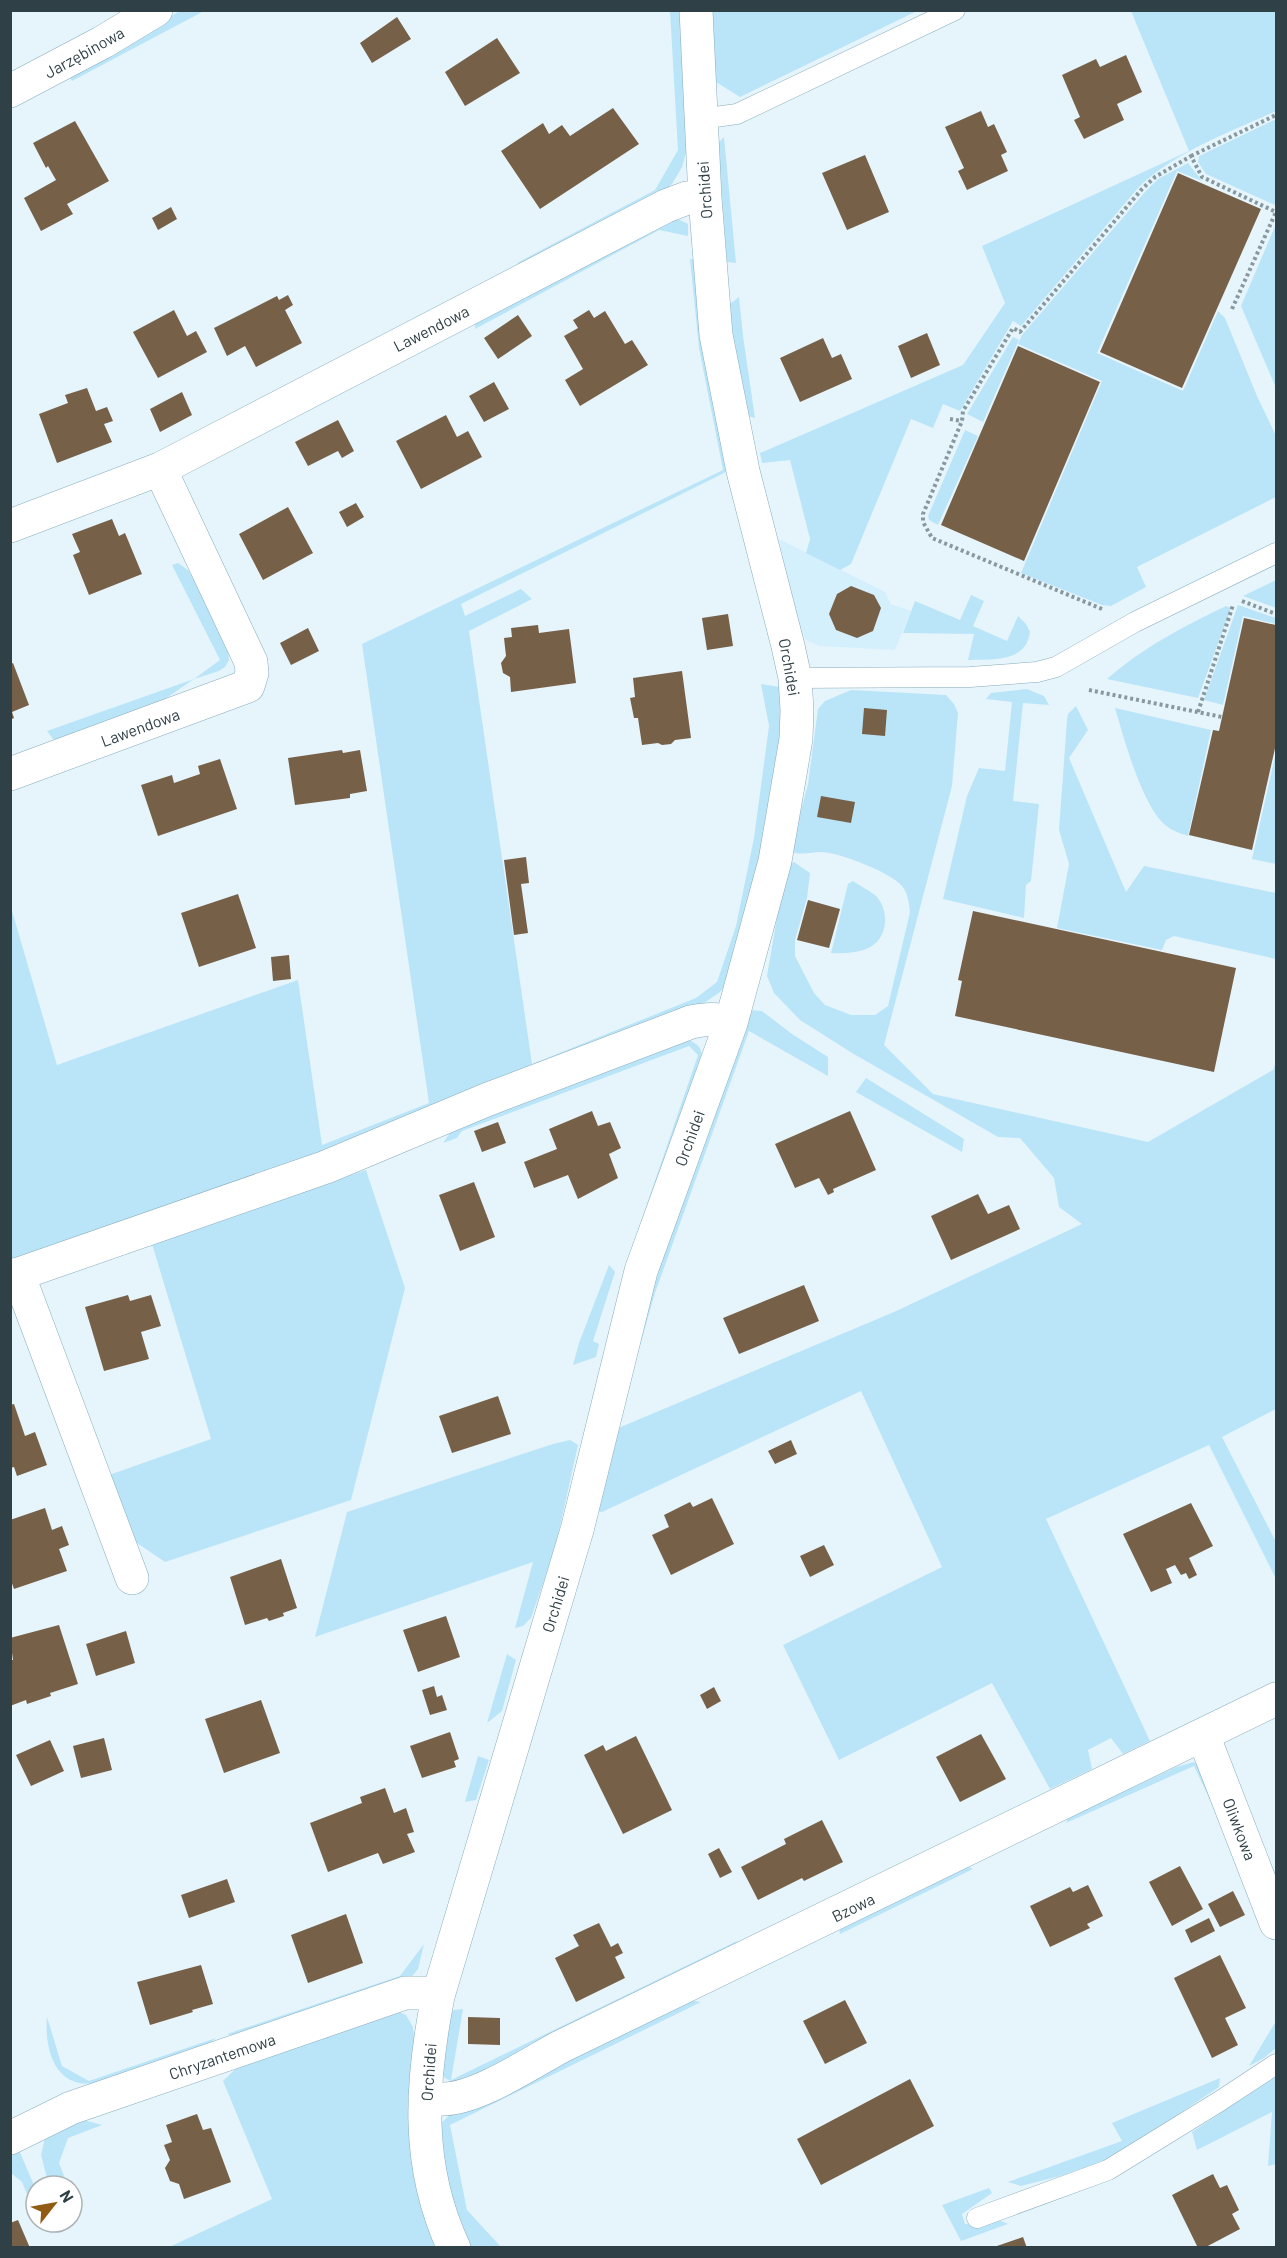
<svg xmlns="http://www.w3.org/2000/svg" width="1287" height="2258" viewBox="0 0 1287 2258" font-family="Barlow,sans-serif">
<style>
.built{fill:#d4f0fd}
.green{fill:#bae5f8}
.building{fill:#776048}
.lines{fill:none;stroke-linecap:round;stroke-linejoin:round}
.service-casing{stroke:#88acbd;stroke-width:21}
.minor-casing{stroke:#88acbd;stroke-width:34}
.path{stroke:#88989f;stroke-width:4;stroke-dasharray:3 3;stroke-linecap:butt}
.service{stroke:#fff;stroke-width:20}
.minor{stroke:#fff;stroke-width:33}
.labels{text-anchor:middle;dominant-baseline:central;stroke-width:6;stroke-linejoin:round;paint-order:stroke}
.street-label{font-size:16px;fill:#304047;stroke:#fff}
</style>
<rect width="100%" height="100%" fill="#e6f5fc"/>
<path class="built" d="M779 539 885 592 891 604 911 611 895 650 819 646 806 640 798 627Z"/>
<path class="green" d="M180 11H204L72 81 68 73Z
M670 11H683L689 143 682 167 672 184 661 194 527 267 517 263 655 190 678 150Z
M708 11H917L740 97 713 80Z
M1131 11H1276V111C1229 133 1176 151 1138 188L1021 326 1013 321 960 411 943 404 933 428 911 419 851 564 840 570 806 553 810 539 790 460 762 463 760 453 963 365 1005 303 982 246 1189 151Z
M1276 119 1275 205 1206 174 1198 162 1199 156Z
M724 137 736 263 727 262 718 143Z
M1188 163 1202 181 1177 171 1097 353 1183 391 1218 311 1225 318 1257 396 1276 436V497L1137 567 1146 587 1111 606 1102 605 1021 573 1102 381 1018 344 1022 335 1145 192 1158 179Z
M673 220H680L688 224V236L659 230 475 329V323Z
M1276 224V388L1241 306Z
M690 259H697L731 466 726 472 461 604 465 616 521 589 532 599 469 631 532 1064 696 998 717 982 736 926 754 838 769 726 761 684 780 687 781 731 766 833 728 981 720 992 704 1003 324 1158 11 1267 10 904 57 1065 298 980 322 1145 429 1103 362 644 723 470 699 348Z
M739 297 743 336 755 418 748 416 733 338 730 304Z
M1013 337 1019 340 983 422 967 414Z
M965 430 978 436 938 525 929 520 928 516Z
M178 563 188 570 219 626 228 650 229 660 225 667 219 671 194 679 149 710 62 740 53 739 47 731 194 679 220 660 172 565Z
M1276 580V608L1243 596Z
M971 595 984 601 973 626 1007 641 1018 616 1026 624 1030 632C1026 663 992 659 968 660L974 634 903 633 915 601 960 620Z
M1238 605 1276 618V624L1243 616 1223 705 1204 700Z
M1226 606 1231 608 1198 698 1107 679C1145 646 1181 628 1226 606Z
M1027 689 1044 696 1049 705 1023 703 1013 801 1039 804 1031 881 1026 885 1024 918 943 899 967 796 979 768 1005 771 1012 702 986 699 991 693Z
M851 690 946 695 954 704 958 713 952 786 884 1045 933 1094 1148 1142 1273 1070 1276 1062V1409L1222 1437 1276 1542V1579L1209 1445 1046 1519 1150 1741 1123 1754 1111 1738 1088 1750 1092 1769 1050 1789 992 1683 839 1760 783 1645 942 1567 861 1391 602 1512 596 1511 639 1324 749 1010 762 1011 792 1034 828 1057V1076L749 1031 655 1293 616 1429 894 1312 1082 1224 1059 1207 1054 1178 1020 1138 998 1137 852 1053 800 1020 774 993 767 976 786 864 794 862 810 873 807 898 795 940V956L814 993 825 1005 851 1015H875L888 1006 910 912C909 904 908 893 902 886 890 872 840 853 822 852 811 852 800 856 790 851L808 784 818 709 825 701Z
M1076 706 1088 730 1069 758 1126 892 1144 866 1276 893V959L1174 936 1166 940 1162 950 1057 928 1069 864 1059 830 1067 720 1068 714Z
M1115 708 1211 730 1188 836C1179 833 1170 830 1163 823 1141 801 1124 739 1115 708Z
M1276 752V864L1252 859Z
M853 881C860 886 871 891 877 897 883 904 886 914 885 923 882 952 854 954 831 953L848 884Z
M689 1040C699 1045 702 1048 702 1059L634 1242 698 1055 689 1046 462 1131 457 1138 443 1143 452 1130Z
M866 1078 964 1139 962 1152 856 1092Z
M366 1170 405 1288 351 1500 165 1562 134 1541 109 1475 211 1439 152 1244Z
M609 1265 615 1272 593 1341 599 1344 596 1357 573 1365 579 1343Z
M570 1440 578 1445 555 1549 531 1618 523 1626 515 1628 533 1562 315 1637 347 1512 553 1444Z
M507 1654 516 1660 502 1711 487 1723Z
M478 1756 489 1760 476 1800 465 1802Z
M1194 1762 1200 1767 1227 1836 1194 1766 1066 1823 1070 1812 1128 1784 1132 1788 1176 1767Z
M962 1864 973 1869 840 1934 839 1928Z
M737 1941 738 1948 457 2084 445 2078 442 2073 450 2013 454 2010 463 2009 451 2080Z
M424 1944 418 1969 408 1981 236 2036 227 2034 400 1976Z
M687 2000 701 2002 450 2125 467 2210 501 2247H467L445 2187 441 2123 450 2115Z
M390 2008 406 2015 413 2027 438 2247 167 2248 272 2199 223 2081 247 2058Z
M47 2017 62 2066 89 2081 216 2038 205 2048 97 2083C56 2090 44 2051 47 2017Z
M1276 2021V2048L1264 2058 1249 2066Z
M1276 2076V2164L1268 2166 1272 2112 1197 2150 1192 2132Z
M1220 2078 1219 2087 1128 2148 1100 2162 1060 2176 1021 2186 1008 2182 1122 2141 1112 2123Z
M84 2120 102 2125 68 2138 59 2163 68 2186H49L41 2155 45 2138Z
M19 2150 36 2190V2216L22 2182 12 2174 10 2153Z
M989 2188 992 2193 962 2214 965 2224 998 2220 1008 2224 961 2241 942 2205Z"/>
<path class="building" d="M397 17 411 39 372 63 360 43Z
M497 38 520 73 465 106 445 72Z
M1126 55 1142 92 1117 104 1124 120 1084 139 1074 120 1080 117 1062 75 1096 59 1100 67Z
M613 108 639 144 540 209 501 151 543 123 549 134 562 125 570 136Z
M981 111 988 127 994 124 1007 152 1001 155 1008 171 967 190 958 171 964 168 945 127Z
M75 121 109 181 67 204 73 214 41 231 24 198 56 180 48 166 46 168 33 143Z
M865 155 889 212 847 230 822 173Z
M1178 173 1261 209 1182 388 1100 352Z
M171 207 177 219 158 230 152 218Z
M288 295 293 305 285 310 302 343 256 367 245 346 227 356 214 328 277 296 279 300Z
M174 310 187 336 196 331 207 352 158 378 133 332Z
M589 310 594 318 605 311 625 344 632 340 648 365 580 406 565 380 583 369 564 336 578 328 573 320Z
M518 315 532 336 498 359 484 338Z
M927 333 940 365 911 378 898 346Z
M823 338 832 358 841 354 852 379 800 402 780 358Z
M1018 346 1100 382 1024 561 941 525Z
M494 382 509 409 484 422 469 396Z
M87 388 96 411 107 407 113 421 104 424 112 442 57 463 39 414 68 403 65 395Z
M182 392 192 415 160 432 150 409Z
M446 415 457 437 468 431 482 457 421 489 396 441Z
M338 420 354 451 342 458 338 451 308 466 295 442Z
M356 503 364 517 347 527 339 512Z
M288 507 313 553 263 580 239 534Z
M112 519 119 536 125 533 142 574 89 595 73 555 80 552 72 534Z
M851 586 874 595 881 608 873 631 857 638 836 630 829 614 837 594Z
M728 614 733 646 707 650 702 618Z
M1244 618 1276 625V744L1252 850 1189 835 1213 730 1219 731Z
M538 625 539 633 569 629 576 683 511 692 510 677 503 673 501 663 506 656 504 638 512 637 511 628Z
M308 628 319 651 291 665 280 643Z
M13 663 29 705 12 712 14 718 10 720V664Z
M682 671 691 738 675 740 671 744 662 745 658 743 642 745 638 718H634L630 698 635 697 633 678Z
M864 708 887 710 885 736 862 734Z
M342 750 343 753 360 750 367 791 350 794V798L295 805 288 758Z
M220 759 237 809 158 836 141 785 172 775 174 783 200 774 198 766Z
M821 796 855 802 851 823 817 817Z
M526 857 529 883 521 884 528 933 514 935 504 860Z
M238 894 256 948 199 967 181 913Z
M808 900 840 909 829 948 797 940Z
M973 911 1236 968 1214 1072 955 1016 962 981 958 980Z
M289 955 291 979 273 981 271 957Z
M592 1111 598 1126 610 1122 621 1148 609 1154 618 1178 578 1199 568 1175 534 1188 524 1162 557 1149 549 1129Z
M850 1111 876 1170 833 1189 834 1192 828 1195 819 1178 795 1188 775 1144Z
M498 1122 506 1143 482 1152 474 1131Z
M474 1182 495 1237 460 1251 439 1195Z
M978 1194 988 1214 1009 1205 1020 1229 951 1260 931 1216Z
M804 1285 819 1321 739 1354 723 1318Z
M128 1295 130 1301 151 1295 161 1326 141 1332 149 1359 104 1371 85 1307Z
M498 1396 511 1434 452 1453 439 1416Z
M14 1404 25 1436 35 1432 47 1465 17 1476 14 1467 10 1468V1405Z
M791 1440 797 1454 775 1464 768 1451Z
M712 1498 734 1544 671 1575 652 1535 669 1527 664 1515 690 1502 693 1507Z
M1191 1503 1213 1546 1189 1558 1197 1575 1189 1579 1186 1573 1181 1575 1175 1565 1166 1569 1172 1583 1151 1592 1123 1534Z
M45 1508 52 1530 62 1526 69 1545 59 1549 67 1571 14 1589 10 1578V1520Z
M824 1545 834 1565 810 1577 800 1556Z
M281 1559 297 1608 283 1613 284 1616 269 1621 267 1618 245 1625 230 1577Z
M446 1616 460 1657 418 1672 403 1630Z
M59 1625 78 1684 50 1693 51 1696 27 1704 26 1700 10 1706V1660H13L10 1638Z
M126 1631 135 1663 96 1676 86 1644Z
M434 1686 437 1697 442 1695 447 1710 430 1715 422 1690Z
M714 1687 721 1701 707 1709 700 1695Z
M261 1700 280 1753 224 1773 205 1719Z
M450 1732 459 1759 454 1761 456 1767 422 1778 410 1746Z
M981 1734 1006 1779 960 1802 936 1757Z
M636 1736 672 1810 623 1834 584 1755 603 1745 606 1751Z
M104 1738 112 1770 81 1778 73 1746Z
M50 1740 64 1771 31 1786 16 1755Z
M385 1788 394 1813 406 1808 414 1832 407 1834 415 1852 383 1864 378 1853 328 1872 310 1823 362 1803 360 1797Z
M822 1820 843 1862 804 1881 802 1878 758 1900 741 1867 786 1844 784 1839Z
M719 1848 732 1872 720 1878 708 1854Z
M1180 1866 1203 1909 1172 1926 1149 1882Z
M227 1879 235 1902 189 1918 181 1895Z
M1088 1885 1103 1916 1087 1924 1090 1928 1050 1947 1030 1906 1070 1887 1073 1892Z
M1233 1891 1245 1915 1220 1927 1208 1904Z
M346 1914 363 1963 308 1983 291 1935Z
M1209 1918 1215 1931 1191 1943 1185 1930Z
M599 1923 611 1947 618 1943 623 1953 615 1957 625 1978 576 2002 555 1958 579 1946 573 1935Z
M1220 1955 1246 2008 1225 2018 1238 2045 1212 2058 1174 1978Z
M201 1965 213 2004 192 2010 193 2012 150 2025 137 1982Z
M845 2000 867 2043 825 2064 803 2021Z
M468 2017 500 2018V2045L468 2044Z
M910 2079 934 2126 821 2185 797 2139Z
M197 2114 203 2130 211 2128 231 2182 184 2199 179 2184 170 2181 165 2168 170 2160 164 2145 172 2142 166 2125Z
M1213 2174 1220 2188 1227 2185 1239 2210 1232 2214 1240 2229 1204 2248H1198L1172 2195Z
M18 2220 30 2248H10V2223Z
M1023 2237 1027 2248H994V2247Z"/>
<g class="lines">
<g class="service-casing">
<path id="service" d="M700 119 737 114 955 10
M795 678 970 677 1037 672 1056 667 1135 622 1276 553
M977 2218 1108 2170 1220 2101 1276 2064"/>
</g>
<g class="minor-casing">
<path id="minor" d="M10 91 103 42 156 10
M10 526 160 469 666 206 687 198H705
M10 774 248 686 252 673 251 662 160 469
M18 1274 132 1578
M10 1277 326 1167 486 1100 691 1022C706 1019 716 1018 731 1023
M1203 1735 1276 1923
M425 2097C431 2098 437 2100 444 2099 478 2098 529 2064 560 2047L1276 1699
M10 2138 71 2108 405 1993H424L438 1996
M454 2248C415 2165 421 2083 438 1996L577 1530 641 1271 731 1023 775 861 796 739 797 710 795 678 788 646 743 471 716 335 705 198 696 10"/>
</g>
<path class="path" d="M1191 156 1276 115
M1232 309 1276 212
M950 419 962 421
M1242 601 1276 614
M1102 609 932 538 923 522V514L962 421 963 411 1013 328 1020 332 1142 189 1155 177 1191 156 1202 177 1276 212
M1089 690 1222 717
M1198 712 1233 605"/>
<use href="#service" class="service"/>
<use href="#minor" class="minor"/>
</g>
<g class="labels">
<g class="street-label">
<text transform="translate(84 52) rotate(-29)">Jarzębinowa</text>
<text transform="translate(704 190) rotate(-94)">Orchidei</text>
<text transform="translate(431 328) rotate(-27)">Lawendowa</text>
<text transform="translate(790 667) rotate(80)">Orchidei</text>
<text transform="translate(140 727) rotate(-20)">Lawendowa</text>
<text transform="translate(689 1138) rotate(-70)">Orchidei</text>
<text transform="translate(555 1604) rotate(-73)">Orchidei</text>
<text transform="translate(1240 1829) rotate(69)">Oliwkowa</text>
<text transform="translate(853 1907) rotate(-26)">Bzowa</text>
<text transform="translate(222 2056) rotate(-19)">Chryzantemowa</text>
<text transform="translate(428 2072) rotate(-86)">Orchidei</text>
</g>
</g>
<rect width="1287" height="2258" fill="none" stroke="#304047" stroke-width="24"/>
<g transform="translate(54 2204) rotate(59)"><circle r="28" fill="#ffffff" stroke="#acb3b5" stroke-width="1.5"/>
<path d="M0-4.5L10 22L0 15L-10 22Z" fill="#925b14"/>
<text y="-9" font-size="16" font-weight="bold" text-anchor="middle" fill="#304047">N</text>
</g>
</svg>
